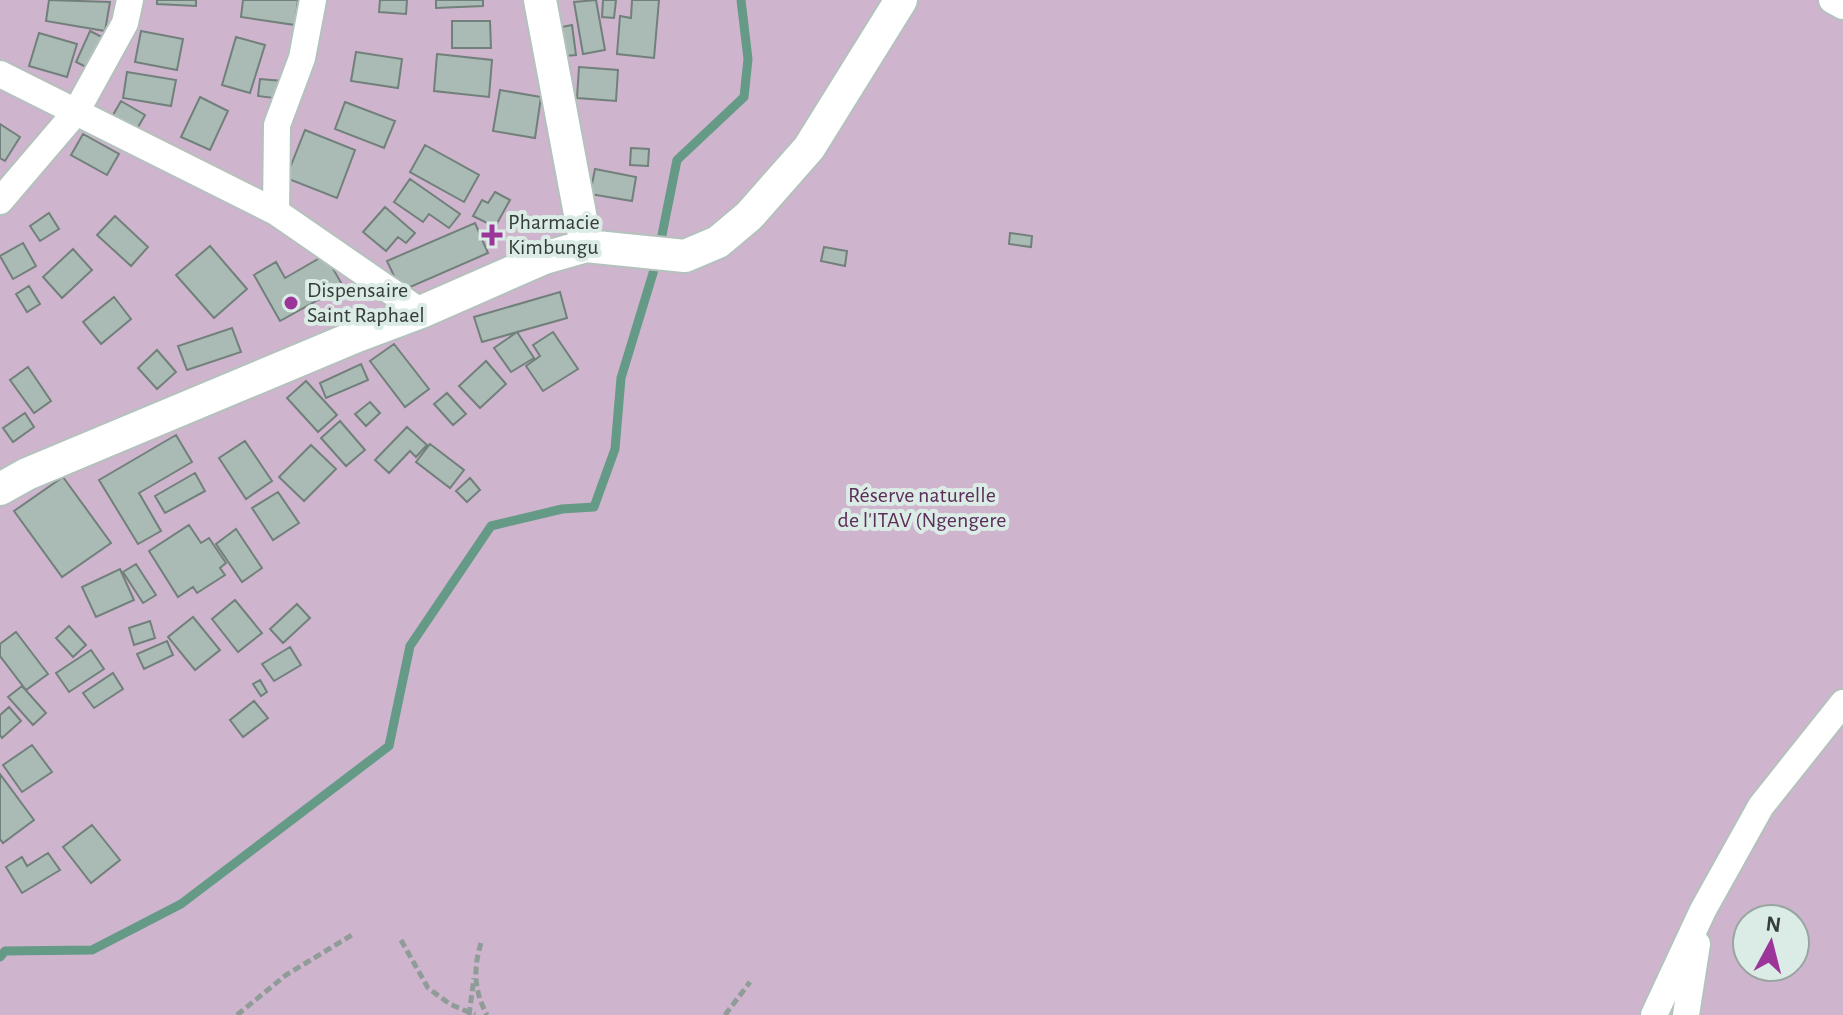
<svg xmlns="http://www.w3.org/2000/svg" width="1843" height="1015" viewBox="0 0 1843 1015" font-family="'Alegreya Sans',sans-serif">
<style>
.green{fill:#cfb4cd;fill-rule:evenodd}
.lines{fill:none;stroke-linecap:round;stroke-linejoin:round}
.stream{stroke:#659a87;stroke-width:9}
.building{fill:#aabab4;stroke:#71807a;stroke-width:2}
.minor-casing{stroke:#b3c2bc;stroke-width:30}
.tertiary-casing{stroke:#b3c2bc;stroke-width:36}
.path{stroke:#909c97;stroke-width:5;stroke-dasharray:8 4;stroke-linecap:butt}
.minor{stroke:#fff;stroke-width:26}
.tertiary{stroke:#fff;stroke-width:32}
.poi-dot{fill:#9c3599;stroke:#dbebe5;stroke-width:3}
.labels{text-anchor:middle;dominant-baseline:central;stroke-width:8;stroke-linejoin:round;paint-order:stroke}
.poi-label{font-size:22px;fill:#363c39;stroke:#dbebe5;text-anchor:start}
.park-label{font-size:22px;fill:#5c2e5a;stroke:#dbebe5}
</style>
<rect width="100%" height="100%" fill="#dbebe5"/>
<path class="green" d="M0 0H1843V1015H0ZM1747 919H1795V967H1747Z"/>
<g class="lines">
<path class="stream" d="M0 957 5 951 92 950 181 904 389 746 410 646 491 526 562 509 594 507 615 449 621 378 657 260 677 160 744 97 748 59 741 0"/>
</g>
<path class="building" d="M49 0 110 2 105 31 46 21Z
M157 0H196V6L157 4Z
M243 0H298L295 25 241 17Z
M380 0H407L406 14 379 12Z
M436 0H483V6L436 8Z
M596 0 605 50 583 54 574 2Z
M603 0H616L614 18 602 17Z
M632 0H659L654 58 617 54 620 16 631 18Z
M452 21H490L491 48H452Z
M572 25 576 55 565 56 562 27Z
M90 31 102 37 88 68 76 62Z
M141 31 183 39 177 70 135 62Z
M39 33 77 44 67 77 29 66Z
M236 37 265 45 250 93 222 85Z
M356 52 402 59 398 88 351 81Z
M437 54 492 60 489 97 434 91Z
M579 67 618 70 616 101 577 98Z
M127 72 176 80 171 106 123 98Z
M260 79 283 81 281 99 258 96Z
M500 90 541 97 535 138 493 131Z
M200 97 228 111 210 150 181 137Z
M121 101 145 115 137 129 113 115Z
M345 102 395 121 384 148 335 129Z
M0 124 20 137 5 161 0 158Z
M305 130 355 150 337 198 286 178Z
M83 134 119 154 107 175 71 155Z
M425 145 479 175 464 202 410 172Z
M631 148 649 149 648 166 630 165Z
M595 169 636 177 632 201 590 194Z
M410 179 460 214 449 228 429 214 423 222 394 202Z
M495 192 510 200 495 227 473 216 482 200 488 203Z
M385 207 415 233 406 243 398 237 386 251 363 232Z
M49 213 59 229 40 241 30 226Z
M115 216 148 247 131 266 97 235Z
M475 223 488 253 401 291 387 261Z
M1010 233 1032 236 1031 247 1009 244Z
M23 243 36 266 13 279 0 256Z
M210 246 247 289 214 318 176 275Z
M824 247 847 251 845 266 821 261Z
M73 249 92 270 62 298 43 277Z
M325 255 343 286 280 321 254 275 276 262 285 278Z
M29 286 40 304 27 312 16 294Z
M560 292 567 318 482 342 474 317Z
M114 297 131 319 101 344 83 322Z
M232 328 241 352 187 370 178 346Z
M517 332 534 358 511 372 494 348Z
M553 332 578 369 543 391 526 366 540 356 533 345Z
M394 344 429 389 405 407 370 361Z
M157 350 176 372 157 389 138 368Z
M486 361 506 384 480 408 459 386Z
M361 364 368 380 326 398 320 383Z
M28 367 51 401 34 413 10 380Z
M306 381 337 415 318 432 287 398Z
M447 393 466 414 453 425 434 404Z
M370 402 380 413 366 426 355 414Z
M25 413 34 427 13 442 3 428Z
M340 421 365 450 346 466 321 438Z
M407 427 427 445 416 457 410 451 389 473 375 460Z
M176 435 192 462 139 493 161 531 138 544 99 480Z
M245 441 272 481 246 499 219 458Z
M430 444 464 470 450 488 416 462Z
M311 445 336 469 304 501 279 477Z
M195 473 205 491 165 513 155 496Z
M63 477 111 543 62 577 14 511Z
M470 478 480 490 467 502 456 491Z
M278 492 299 523 273 540 252 508Z
M189 525 201 543 209 538 226 563 220 568 225 575 197 593 193 587 178 597 149 551Z
M236 529 262 568 242 582 216 544Z
M136 564 156 595 143 603 123 572Z
M120 569 134 600 96 617 82 587Z
M235 600 262 633 238 652 212 619Z
M297 604 310 618 283 643 270 629Z
M193 617 220 650 195 670 168 637Z
M150 621 155 638 134 645 129 628Z
M69 626 86 645 73 657 56 638Z
M16 632 48 674 26 690 0 656V644Z
M167 641 173 655 144 669 137 654Z
M290 647 301 665 274 681 262 664Z
M91 650 104 669 69 692 56 673Z
M113 673 123 689 94 708 83 693Z
M260 680 267 692 261 696 253 684Z
M22 686 46 713 33 725 8 697Z
M254 701 268 718 243 737 230 720Z
M9 707 21 721 2 738 0 735V715Z
M32 745 52 772 22 792 3 765Z
M0 774 34 820 3 843 0 839Z
M92 825 120 860 91 883 63 847Z
M48 853 60 870 22 893 6 867 22 857 27 866Z"/>
<g class="lines">
<g class="minor-casing">
<path id="minor" d="M1832 0 1843 6
M0 74 276 212 421 312
M0 201 76 112 125 23 130 0
M276 212 277 125 302 58 313 0
M1654 1015 1703 910 1761 806 1843 703
M1686 1015 1697 944"/>
</g>
<g class="tertiary-casing">
<path id="tertiary" d="M540 0 586 246
M0 489 27 474 357 336 421 312 544 258 586 246 685 256 718 242 749 216 809 148 901 0"/>
</g>
<path class="path" d="M401 940 428 988 450 1004 475 1015
M481 943C473 969 474 991 487 1015
M237 1015 286 975 352 935
M469 1015 474 978
M725 1015 750 982"/>
<use href="#minor" class="minor"/>
<use href="#tertiary" class="tertiary"/>
</g>
<g class="poi-dot">
<path d="M488 223h8v8h8v8h-8v8h-8v-8h-8v-8h8z"/>
<circle cx="291" cy="303" r="8"/>
</g>
<g class="labels">
<g class="poi-label">
<text x="508" y="222">Pharmacie<tspan x="508" dy="25">Kimbungu</tspan></text>
<text x="307" y="290">Dispensaire<tspan x="307" dy="25">Saint Raphael</tspan></text>
</g>
<g class="park-label">
<text x="922" y="495">Réserve naturelle<tspan x="922" dy="25">de l'ITAV (Ngengere</tspan></text>
</g>
</g>
<g transform="translate(1771 943) rotate(7)"><circle r="38" fill="#dbebe5" stroke="#99a5a0" stroke-width="2"/>
<path d="M0-6L14 30L0 20L-14 30Z" fill="#9c3599"/>
<text y="-12" font-size="22" font-weight="bold" text-anchor="middle" fill="#363c39">N</text>
</g>
</svg>
